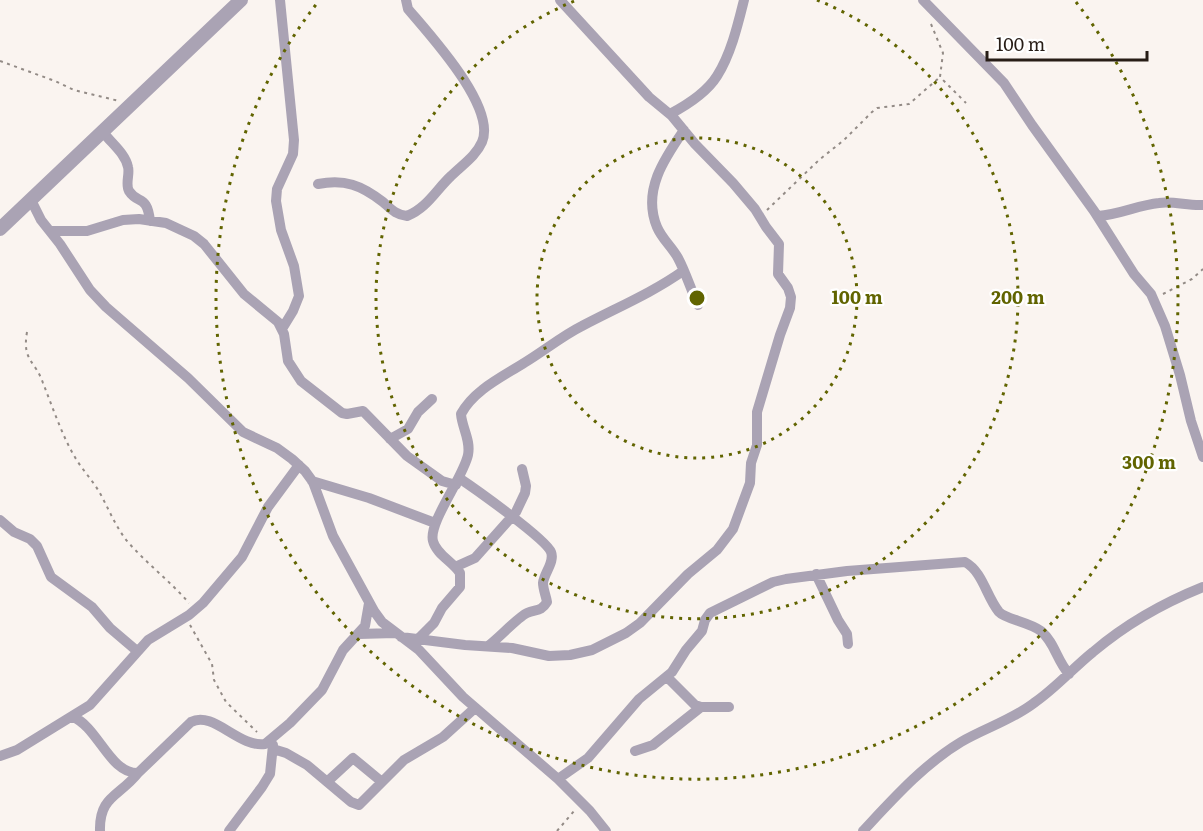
<svg xmlns="http://www.w3.org/2000/svg" width="1203" height="831" viewBox="0 0 1203 831" font-family="Literata,serif">
<style>
.lines{fill:none;stroke-linecap:round;stroke-linejoin:round}
.path{stroke:#938b86;stroke-width:2;stroke-dasharray:3 4.5;stroke-linecap:butt}
.minor{stroke:#aaa3b4;stroke-width:10}
.tertiary{stroke:#aaa3b4;stroke-width:14}
.ring{fill:none;stroke:#616400;stroke-width:3;stroke-dasharray:3 6}
.centre{fill:#616400;stroke:#fff;stroke-width:3}
.ring-label{font-size:18px;text-anchor:middle;font-weight:bold;fill:#616400;stroke:#fff;stroke-width:4.5;stroke-linejoin:round;paint-order:stroke}
</style>
<rect width="100%" height="100%" fill="#faf4f0"/>
<g class="lines">
<path class="path" d="M931 24 943 53 940 77 966 103
M0 61 55 81 74 90 119 101
M767 210 819 160 844 140 872 112 877 108 909 104 940 77
M1163 294 1192 279 1203 269
M27 332C22 361 35 360 43 383 53 408 62 436 76 459 84 472 95 483 102 497 110 512 116 527 127 541 146 563 170 581 189 603
M190 625 212 664 214 680 226 702 257 732
M557 831 574 811"/>
<path class="minor" d="M280 0 294 140 293 154 277 189 276 201 281 230 294 266 299 296 293 311 282 329
M923 0 1004 83 1032 125 1094 211 1134 274 1151 294 1165 326 1180 375 1191 421 1203 457
M670 114C687 105 707 92 717 76 731 54 738 24 744 0
M684 130C664 159 642 191 657 227 662 239 672 247 678 258 686 273 691 290 698 305
M103 132C111 143 125 153 128 167 130 174 125 184 129 191 138 205 147 194 150 221
M318 184C345 179 361 185 383 202 391 209 396 215 407 216 427 208 436 190 451 176 462 165 476 156 482 142 497 107 429 34 408 9L406 0
M31 200 41 220 60 244 90 290 106 307 188 378 243 432 277 448 292 459 305 471 313 482 333 536 374 611 382 622 419 650 463 697 558 779 590 811 606 831
M1098 216C1119 215 1138 205 1159 203 1174 201 1188 206 1203 205
M50 231H87L123 220 139 219 166 223 194 236 204 244 244 294 278 322 284 334 288 361 301 381 342 413 347 414 363 411 407 456 442 481 456 485
M390 439 408 429 418 412 432 399
M459 478C474 488 546 539 551 552 555 562 544 573 543 583 543 589 546 596 547 602 541 612 536 609 527 613 518 617 498 639 488 646
M312 481 369 498 435 523
M0 520 14 532 30 539 37 546 51 577 92 607 110 628 137 651
M455 567 475 558 516 512 525 493 526 486 522 469
M816 574 838 620 847 634 848 644
M359 634 395 633
M401 637 465 645 512 648 549 656 570 655 592 650 626 633 640 623 688 574 717 550 733 529 750 483 751 463 757 445V412L780 335 790 308 791 297 788 288 778 274 779 244 766 227 755 209 733 183 695 144 672 116 649 97 560 0
M419 638 434 623 442 608 460 587V573C453 562 436 554 433 541 428 523 463 478 468 455 471 440 462 428 461 414 474 390 502 377 524 363 544 351 562 336 582 326 616 308 652 293 683 271
M667 677 695 705 701 707H729
M73 717C98 727 110 774 138 773L191 722C213 710 239 748 265 744L290 723 322 690 343 650 365 626 369 603
M273 749 286 753 307 765 351 802 359 805 404 760 443 737 475 708
M635 751 653 745 701 707
M0 756 17 750 90 705 148 640 189 615 203 603 242 557 268 507 299 465
M558 779 588 758 639 699 672 672 686 650 702 631 705 620 710 613 773 582 786 579 847 571 965 562C983 572 986 596 999 612 1005 619 1029 622 1041 631 1055 643 1057 661 1069 674
M328 781 353 758 382 782
M100 831C99 796 119 797 138 773
M229 831 262 787 270 774 273 745
M863 831C892 800 924 764 961 742 985 728 1012 720 1034 703 1056 688 1073 668 1093 652 1126 624 1163 603 1203 587"/>
<path class="tertiary" d="M0 229 241 0"/>
</g>
<g class="ring">
<circle cx="697" cy="298" r="160"/>
<path d="M817 0A321 321 0 1 1 577 0"/>
<path d="M1076 2A481 481 0 1 1 318 2"/>
</g>
<circle cx="697" cy="298" r="9" class="centre"/>
<g class="ring-label">
<text x="857" y="304">100 m</text>
<text x="1018" y="304">200 m</text>
<text x="1149" y="469">300 m</text>
</g>
<path d="M987 51v9h160v-9" fill="none" stroke="#271d16" stroke-width="3"/>
<text x="996" y="51" font-size="18" fill="#271d16" stroke="#ffffff" stroke-width="4.5" paint-order="stroke">100 m</text>
</svg>
